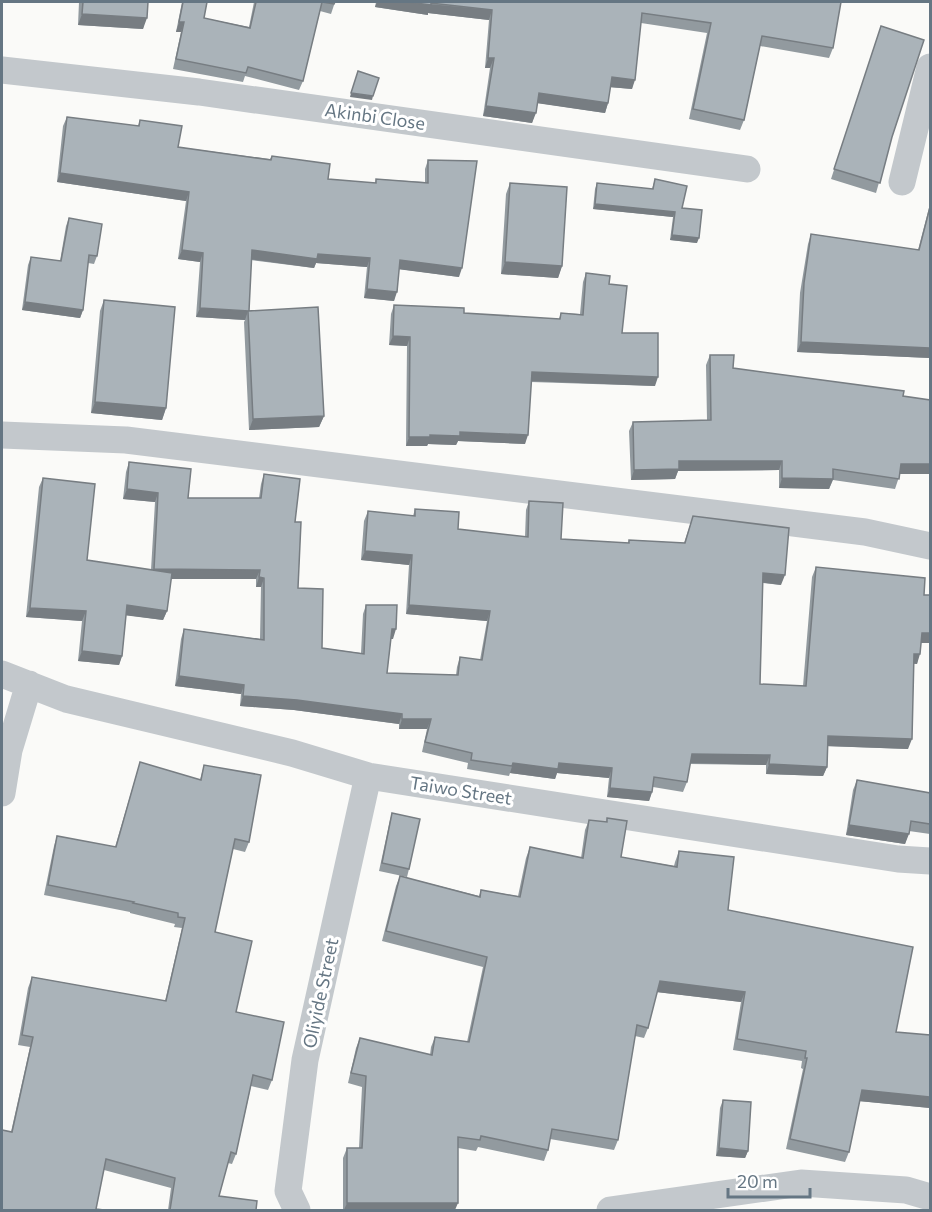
<svg xmlns="http://www.w3.org/2000/svg" width="932" height="1212" viewBox="0 0 932 1212" font-family="Commissioner,sans-serif">
<style>
.lines{fill:none;stroke-linecap:round;stroke-linejoin:round}
.minor{stroke:#c3c8cc;stroke-width:27}
.wall{fill:#929a9f}
.shaded-wall{fill:#777d82}
.building{fill:#aab3b9;stroke:#777d82;stroke-width:1.5}
.labels{text-anchor:middle;dominant-baseline:central;stroke-width:6;stroke-linejoin:round;paint-order:stroke}
.street-label{font-size:18px;fill:#657683;stroke:#fff}
</style>
<rect width="100%" height="100%" fill="#fafaf8"/>
<g class="lines">
<path class="minor" d="M2 70 199 92 747 169
M902 182 930 67
M2 435 126 440 865 532 930 546
M2 674 66 699 292 753 368 776 898 859 930 861
M2 793 9 750 29 684
M297 1210 288 1191 305 1060 368 776
M610 1210 801 1183 906 1190 930 1197"/>
</g>
<path class="wall" d="M79 2H148L143 29 78 25Z
M182 2H207L204 18 249 27 254 2H335L331 14 320 11 303 81 299 90 245 76 243 82 173 69 181 32H176Z
M376 2H838L833 48 829 58 760 46 744 120 740 130 689 119 707 33 641 23 632 89 610 87 608 103 605 113 538 103 532 123 483 116 490 68H485L489 20 428 13V15L375 7Z
M878 36 892 137 876 193 831 179Z
M67 117 138 126 140 120 178 147 270 159 272 156 328 179 375 183 376 179 425 182V169L428 160 459 277 399 269 394 301 364 298 367 267 316 263 314 268 251 260 249 311 324 416 319 427 249 430 244 322 245 320 196 317 200 262 178 259 186 201 57 182 63 126Z
M655 179 682 208 697 243 670 240 673 217 593 209 595 189 597 183 652 189Z
M510 183 562 266 558 278 501 274 506 194Z
M930 204V358L797 352 800 293 808 244 811 234 918 250Z
M69 218 97 256 94 264 88 263 83 310 80 318 22 310 28 265 31 257 60 261 66 226Z
M586 273 609 284 622 333 655 386 531 382 525 444 458 441 456 445 428 444 427 446H406L407 346 389 345 391 314 394 305 464 313 559 319 561 313 580 314 583 282Z
M104 300 166 408 162 420 91 413 100 311Z
M710 355 733 368 903 396 930 400V474H900L895 489 833 480 829 489 779 488V470L678 471 675 479 631 480 629 431 633 422 707 420 706 365Z
M129 462 188 498H259L261 484 264 474 295 522 298 588 322 648 361 653 363 614 366 605 393 639H391L387 673 456 675 457 667 460 657 480 660 487 621 406 614 409 565 361 560 364 521 368 511 413 516 415 509 458 529 525 537 526 510 529 501 561 539 628 543 629 540 684 543 693 516 781 585 763 583 760 684 803 686 812 577 816 567 924 595H930V643H921L917 664H914L908 749 827 746V767L823 776 766 774V765L690 764 687 782 683 792 653 787 652 792 649 801 607 797 609 778 557 773 555 779 510 773 509 776 467 769 468 763 422 752 427 729H399V724L294 710 240 706 241 694 175 686 181 639 184 629 260 639 261 587H256V579H171L167 611 163 620 126 615 122 656 119 665 78 661 82 621 26 617 39 487 43 478 87 560 151 570 155 502 123 499 126 472Z
M140 762 200 780 204 765 249 842 245 852 233 849 215 932 236 1012 272 1080 268 1090 251 1086 236 1154 232 1164 228 1163 219 1196 256 1210H168L171 1188 104 1170 2 1210 11 1132 30 1047 18 1045 28 988 32 977 165 1001 182 928 174 927 175 924 130 913V912L44 895 54 846 57 836 115 847Z
M857 780 930 793V834L909 831 905 844 846 835 853 790Z
M392 813 409 869 407 877 379 871 390 820Z
M607 818 621 857 674 866 675 862 679 851 728 910 896 1032 930 1108 859 1101 849 1152 845 1162 786 1149 803 1069 801 1068 802 1061 733 1050 741 1002 657 992 648 1028 644 1038 635 1036 618 1140 614 1150 550 1139 548 1150 544 1161 478 1147 476 1151 458 1148 455 1210H343V1158L347 1148H359L362 1087 348 1083 356 1048 360 1038 430 1055 431 1047 435 1037 467 1042 483 967 382 941 396 886 400 876 479 896 481 890 518 896 526 858 530 847 581 858 585 830 589 820 606 822Z
M723 1100 748 1151 745 1158 716 1156 720 1108Z"/>
<path class="shaded-wall" d="M377 2H408L492 10 489 20 428 13V15L375 7Z
M82 14 147 18 143 29 78 25Z
M179 22H184L181 32H176Z
M488 58H494L490 68H485Z
M612 77 635 80 632 89 608 87Z
M351 93 373 96 372 100 350 97Z
M539 93 608 103 605 113 536 103Z
M486 106 536 113 532 123 483 116Z
M60 173 189 192 186 201 57 182Z
M595 204 675 212 673 217 593 209Z
M672 235 699 238 697 243 670 240Z
M182 250 203 253 200 262 178 259Z
M252 250 318 254 370 258 367 267 316 263 314 268 248 259Z
M400 260 462 268 459 277 397 269Z
M505 262 562 266 558 278 501 274Z
M367 289 397 292 394 301 364 298Z
M25 302 83 310 80 318 22 310Z
M200 308 248 311 245 320 196 317Z
M393 336 410 337 407 346 389 345Z
M801 342 930 348V358L797 352Z
M532 372 658 377 655 386 528 381Z
M95 402 166 408 162 420 91 413Z
M324 416 319 427 249 430 253 419Z
M460 432 528 435 525 444 458 441 456 445 428 444 427 446H406L409 437Z
M679 461H782L779 470 678 471 675 479 631 480 634 470Z
M901 464H930V474H898Z
M782 478 833 479 829 489 779 488Z
M127 489 158 493 155 502 123 499Z
M365 551 412 555 409 565 361 560Z
M154 569 260 570 256 579H151Z
M763 573 785 575 781 585 759 582Z
M259 577 264 578 261 587H256Z
M127 605 167 611 163 620 123 615Z
M409 605 490 611 487 621 406 614Z
M30 608 86 611 82 621 26 617Z
M392 629H396L393 639H388Z
M922 633H930V643H918Z
M82 651 122 656 119 665 78 661Z
M914 654H920L917 664 911 663Z
M179 676 244 685 241 694 175 686Z
M243 696 297 700 402 714 399 724 294 710 240 706Z
M402 719H431L427 729H399Z
M828 736 912 739 908 749 824 746Z
M692 754 770 755 766 765 688 763Z
M513 763H559L612 768 609 778 557 773 555 779 510 773Z
M769 764 827 767 823 776 766 774Z
M610 788 652 792 649 801 607 797Z
M849 825 909 834 905 844 846 835Z
M660 981 745 992 741 1002 656 992Z
M862 1090 930 1097V1108L858 1101Z
M719 1148 748 1151 745 1158 716 1156Z
M347 1203H458L455 1210H344Z"/>
<path class="building" d="M83 2H148L147 18 82 14Z
M183 2H207L204 18 250 28 256 2H335L334 4 322 2 303 81 248 67 246 73 176 59 184 22H179Z
M408 2H841L833 48 762 36 744 120 693 109 711 23 642 13 635 80 612 77 608 103 539 93 536 113 486 106 494 58H488L492 10 431 3V5Z
M881 26 924 40 892 137 880 183 834 169Z
M358 71 379 78 373 96 351 93Z
M67 117 139 126 140 120 182 126 178 147 271 160 272 156 330 164 328 179 376 183V179L428 183V160L477 161 462 268 400 260 397 292 367 289 370 258 318 254 317 259 252 250 249 311 200 308 203 253 182 250 189 192 60 173Z
M655 179 687 186 682 208 702 210 699 238 672 235 675 212 595 204 597 183 653 189Z
M510 183 567 187 562 266 505 262Z
M930 207V348L801 342 804 283 811 234 919 250Z
M69 218 102 224 97 256 89 255 83 310 25 302 31 257 61 261Z
M586 273 610 276 609 284 627 286 622 333H658V377L532 372 528 435 460 432V436L430 435V437H409L410 337 393 336 394 305 464 308V313L560 319 561 313 583 315Z
M104 300 175 307 166 408 95 402Z
M318 307 324 416 253 419 248 311Z
M710 355H734L733 368 904 391 903 396 930 400V464H901L899 479 833 469V479L782 478V461H679V469L634 470 633 422 711 420Z
M129 462 191 469 188 498H261L264 474 300 479 295 522H301L298 588 323 589 322 648 364 654 366 605H397L396 629H392L387 673 458 675 460 657 482 660 490 611 409 605 412 555 365 551 368 511 415 516V509L459 512 458 529 528 537 529 501 563 503 561 539 629 543V540L685 543 693 516 789 528 785 575 763 573 760 684 806 686 816 567 925 578 924 595H930V633H922L920 654H914L912 739 828 736 827 767 769 764 770 755 692 754 687 782 654 777 652 792 610 788 612 768 559 763 558 769 513 763 512 766 471 760 472 753 425 742 431 719H402V714L297 700 243 696 244 685 179 676 184 629 264 640V578L259 577 260 570 154 569 158 493 127 489Z
M43 478 95 484 87 560 172 573 167 611 127 605 122 656 82 651 86 611 30 608Z
M140 762 201 780 204 765 261 775 249 842 235 839 215 932 252 941 236 1012 284 1022 272 1080 253 1075 236 1154 231 1152 219 1196 257 1201 256 1210H170L175 1178 106 1159 96 1209 104 1210H2V1130L12 1132 33 1037 22 1035 32 977 166 1001 185 918 178 917V913L133 903 134 902 48 885 57 836 116 847Z
M857 780 930 793V824L911 821 909 834 849 825Z
M392 813 420 819 409 869 382 863Z
M607 818 627 821 621 857 677 867 679 851 734 857 728 910 913 947 896 1032 930 1035V1097L862 1090 849 1152 790 1139 807 1058H805L806 1051 737 1039 745 992 660 981 648 1028 637 1025 618 1140 552 1129 548 1150 481 1136 480 1140 458 1137V1203H347V1148H362L366 1076 351 1073 360 1038 432 1055 435 1037 469 1042 487 957 386 931 400 876 480 897 481 890 520 897 530 847 583 858 589 820 607 822Z
M723 1100 751 1102 748 1151 719 1148Z"/>
<g class="labels">
<g class="street-label">
<text transform="translate(375 116) rotate(8)">Akinbi Close</text>
<text transform="translate(461 790) rotate(9)">Taiwo Street</text>
<text transform="translate(320 993) rotate(-78)">Oliyide Street</text>
</g>
</g>
<rect width="932" height="1212" fill="none" stroke="#657683" stroke-width="6"/>
<path d="M728 1188v9h82v-9" fill="none" stroke="#657683" stroke-width="3"/>
<text x="737" y="1188" font-size="18" fill="#657683" stroke="#ffffff" stroke-width="4.5" paint-order="stroke">20 m</text>
</svg>
